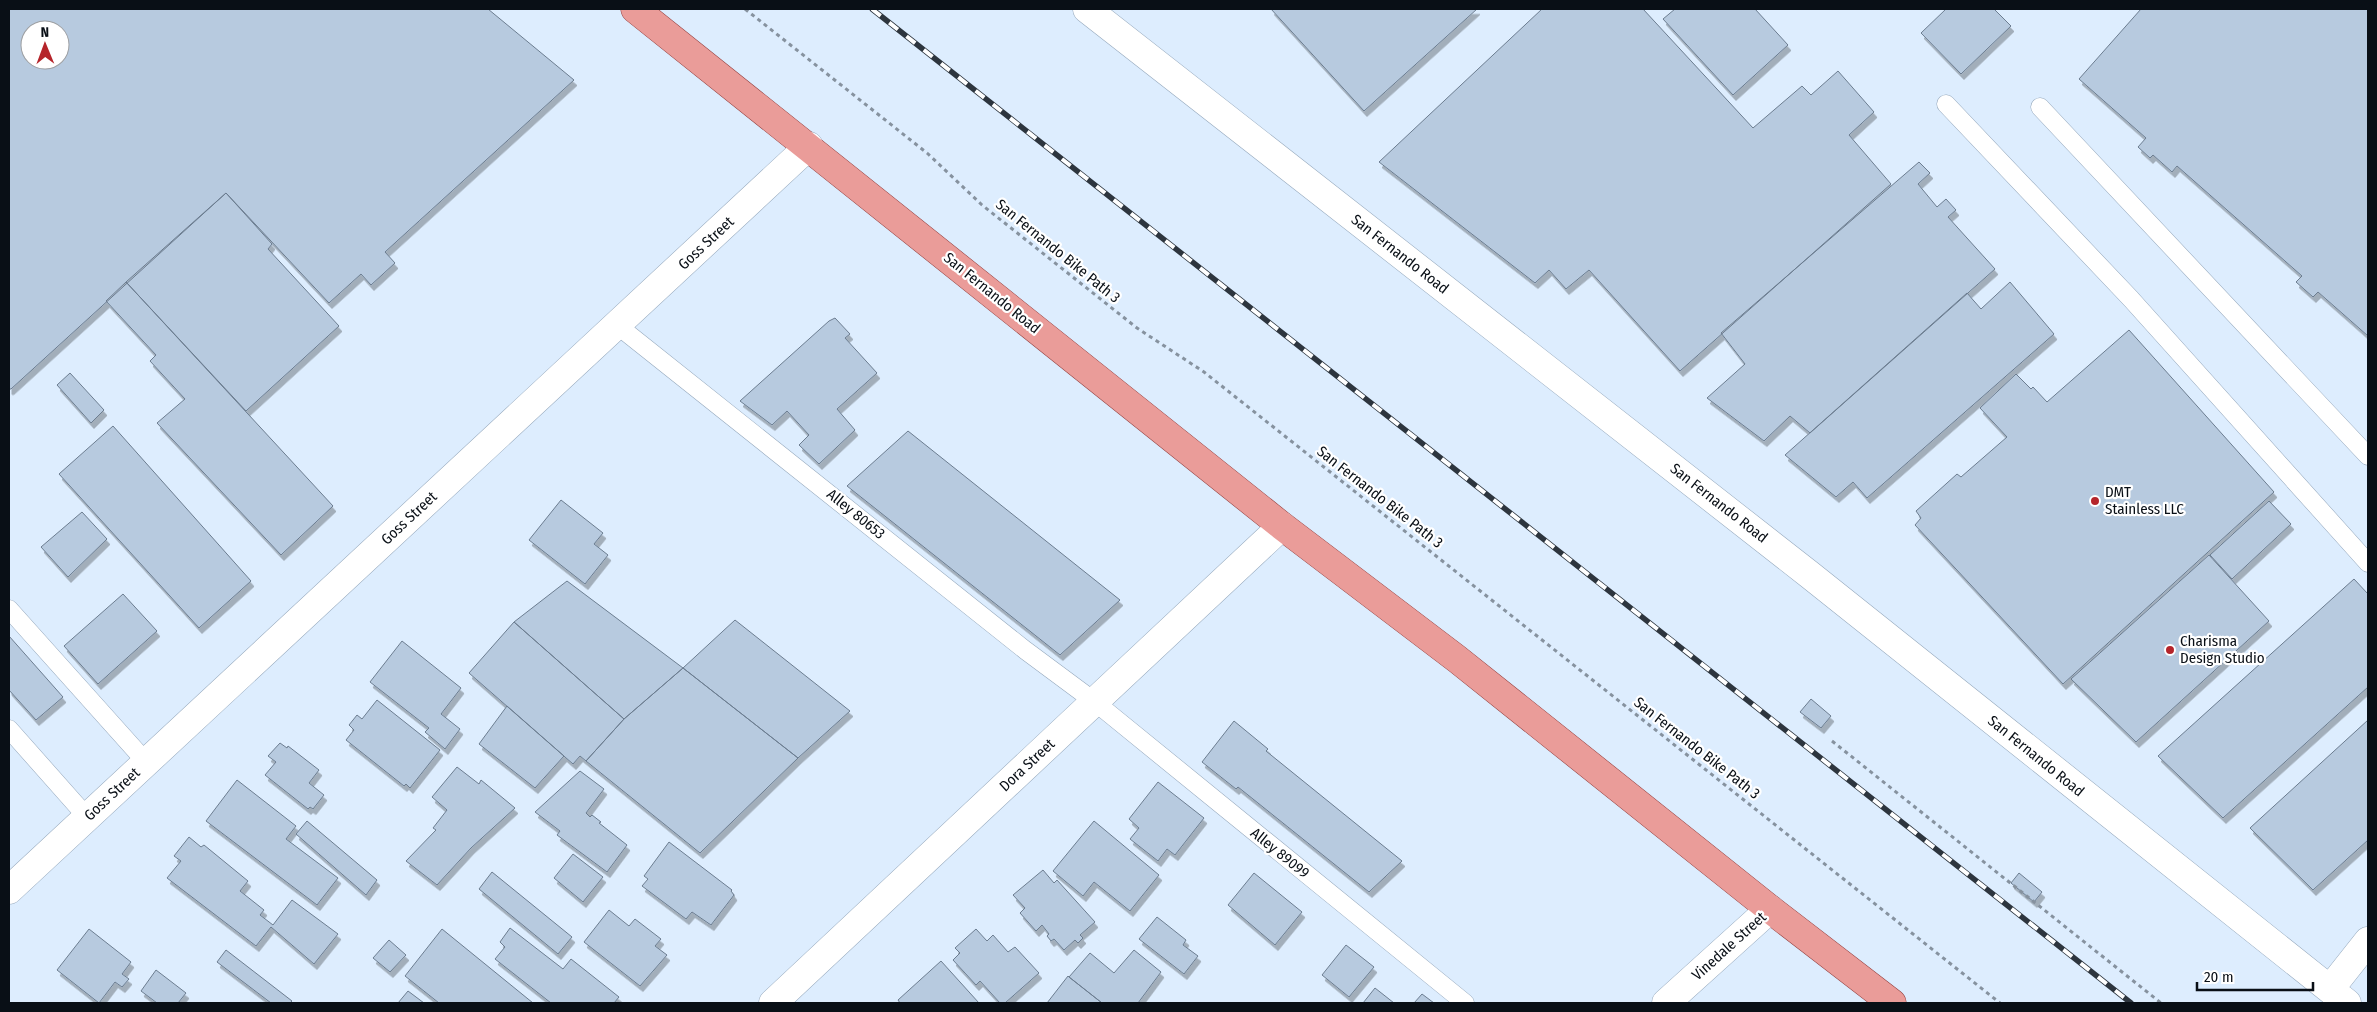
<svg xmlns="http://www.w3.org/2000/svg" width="2377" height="1012" viewBox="0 0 2377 1012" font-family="'Fira Sans Condensed',sans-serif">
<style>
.building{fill:#b7cadf;stroke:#6c7d90;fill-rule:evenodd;filter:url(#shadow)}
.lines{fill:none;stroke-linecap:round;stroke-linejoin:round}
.lane-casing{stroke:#95a8bc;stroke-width:19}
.street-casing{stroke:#95a8bc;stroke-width:29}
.primary-casing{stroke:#92403f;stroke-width:29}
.path{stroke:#86929f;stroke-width:3;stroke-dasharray:4 4;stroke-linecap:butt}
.lane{stroke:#fff;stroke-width:18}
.street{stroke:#fff;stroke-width:28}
.primary{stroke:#ea9c99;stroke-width:28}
.rail-casing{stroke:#2d353e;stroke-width:5.5}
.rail{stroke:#fff;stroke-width:4;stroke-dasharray:11;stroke-linecap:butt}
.poi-dot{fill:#b5242a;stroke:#fff;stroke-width:2}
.labels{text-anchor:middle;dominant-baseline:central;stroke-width:4.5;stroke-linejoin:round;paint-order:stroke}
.street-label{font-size:15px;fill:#090f16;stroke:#fff}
.poi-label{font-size:15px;fill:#090f16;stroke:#fff;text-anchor:start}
</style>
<defs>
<filter id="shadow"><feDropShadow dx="3" dy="5.5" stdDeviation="0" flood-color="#0004"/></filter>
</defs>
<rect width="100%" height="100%" fill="#ddedfe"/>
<path class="building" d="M9 9H488L574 80 385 252 395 263 371 285 361 274 329 303 226 193 11 389H9ZM30 30H60V60H30Z
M1271 9H1477L1364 111Z
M1542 9H1643L1753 128 1802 86 1811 95 1838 71 1874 112 1849 135 1891 184 1680 371 1589 270 1566 289 1549 270 1535 283 1379 162Z
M1675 9H1755L1788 45 1733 95 1663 19Z
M1946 9H1994L2011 26 1961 74 1921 33Z
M2141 9H2368V336L2318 292 2313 297 2296 282 2302 276 2177 166 2172 172 2153 155 2150 158 2138 147 2146 138 2079 79Z
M1919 162 1930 173 1918 184 1937 207 1946 199 1956 210 1948 217 1995 269 1810 433 1790 416 1764 441 1707 398 1745 364 1721 333Z
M226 193 272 244 268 249 339 326 246 411 126 282Z
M126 282 333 506 281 555 157 423 185 399 150 361 156 355 106 301Z
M2010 282 2054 334 1867 498 1853 482 1836 497 1785 455 1967 293 1981 309Z
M835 318 850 334 845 338 877 373 837 409 855 430 819 464 799 445 809 435 787 411 772 425 740 401 829 321Z
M2129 330 2274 492 2063 684 1915 525 1921 518 1916 511 1957 474 1961 477 2007 437 1980 408 2016 374 2031 389 2033 387 2047 402Z
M70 373 104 410 91 423 57 385Z
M113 426 251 581 199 628 59 474Z
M908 431 1120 600 1060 655 847 486Z
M561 500 603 533 594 544 608 555 585 584 529 540Z
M2269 501 2291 524 2232 579 2210 555Z
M82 512 107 539 68 577 41 547Z
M2209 555 2269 621 2136 742 2071 679Z
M2354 579 2368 594V687L2223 818 2158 756Z
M567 581 683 668 624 719 514 622Z
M123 594 157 631 98 684 64 646Z
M735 620 850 711 798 758 683 668Z
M514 622 624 719 586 761 580 756 573 764 469 673Z
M9 636 63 697 36 720 9 690Z
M402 641 461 688 441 714 460 729 445 749 425 732 429 728 370 682Z
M683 668 798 758 700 853 586 761 624 719Z
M1811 699 1831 716 1821 728 1800 712Z
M377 700 440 750 410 788 406 784 404 786 346 740 354 730 349 725 357 715 362 719Z
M507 706 564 756 535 788 479 744Z
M2368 720V840L2313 890 2250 828Z
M1234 721 1268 749 1266 751 1402 861 1369 892 1238 787 1236 789 1202 762Z
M280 743 287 748 288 746 319 770 309 783 324 795 313 809 310 807 308 809 265 775 276 762 268 756Z
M457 767 479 784 481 780 515 808 471 848 437 885 406 861 436 830 433 828 447 810 432 797Z
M580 771 604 789 586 813 590 817 592 815 601 822 599 823 627 845 607 872 557 835 560 831 535 812Z
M237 780 296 826 286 839 338 878 317 905 206 821Z
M1158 782 1204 818 1175 855 1167 849 1158 861 1130 839 1139 828 1129 819Z
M307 821 377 880 366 895 296 834Z
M1094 821 1159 875 1130 911 1094 882 1083 896 1053 871Z
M189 837 201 847 204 845 248 881 240 891 264 910 260 915 273 925 292 900 338 934 314 964 271 927 256 946 167 878 181 861 174 856Z
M669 842 732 890 731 891 734 895 711 925 692 912 686 919 642 886 648 879 644 876Z
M573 854 603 877 583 902 554 878Z
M1043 870 1054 883 1057 880 1095 922 1080 935 1083 938 1078 943 1075 940 1064 950 1054 939 1051 941 1047 936 1049 934 1042 925 1036 931 1020 913 1025 908 1013 895Z
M492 872 572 937 558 954 479 889Z
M1254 873 1302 912 1275 945 1228 905Z
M2019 873 2042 892 2034 902 2011 883Z
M609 910 629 926 635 919 661 939 655 946 667 955 640 986 584 942Z
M1157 917 1186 940 1183 945 1198 956 1184 974 1139 939Z
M510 928 563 969 571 959 619 997 614 1003H551L495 959 505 947 500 942Z
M89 929 131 962 122 974 129 979 122 987 115 982 99 1003 57 970Z
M442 929 533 1003H439L405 976Z
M976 929 987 941 993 935 1008 952 1015 947 1039 973 1005 1003H1000L980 981 976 985 953 960 960 953 955 948Z
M389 940 406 955 390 972 373 958Z
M1346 945 1374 967 1349 997 1322 975Z
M226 950 292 1001 290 1003H271L217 962Z
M1134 950 1161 972 1138 1003H1102L1069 977 1090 953 1114 973Z
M941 961 979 1003H900L898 1000Z
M156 970 186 993 178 1003H157L141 991Z
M1068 976 1069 977 1102 1003H1047Z
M1375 988 1394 1003H1363Z
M408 991 424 1003H398Z
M1422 994 1434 1003H1414Z"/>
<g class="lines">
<g class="lane-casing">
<path id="lane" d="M1946 104 2131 299 2368 563
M2040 107 2368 456
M617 325 1025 650 1095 702 1465 1003
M9 609 146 762
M9 729 87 817"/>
</g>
<g class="street-casing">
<path id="street" d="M1087 9 1810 575 2347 1003
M9 890 809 146
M2330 989 2368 941
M773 1003 1282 526
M1666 1003 1770 909"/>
</g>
<g class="primary-casing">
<path id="primary" d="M635 9 1282 526 1457 659 1770 909 1892 1003"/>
</g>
<path class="path" d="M745 9 927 153 982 205 1137 328 1204 372 2000 1003
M1832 741 2161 1003"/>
<use href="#lane" class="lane"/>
<use href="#street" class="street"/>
<use href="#primary" class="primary"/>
<g class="rail-casing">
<path id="rail" d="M872 9 2131 1003"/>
</g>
<use href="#rail" class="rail"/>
</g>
<g class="poi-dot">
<circle cx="2095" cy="501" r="5"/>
<circle cx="2170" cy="650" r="5"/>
</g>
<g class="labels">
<g class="street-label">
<text transform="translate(706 243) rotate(-43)">Goss Street</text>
<text transform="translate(1058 251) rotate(39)">San Fernando Bike Path 3</text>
<text transform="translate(1400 254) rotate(38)">San Fernando Road</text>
<text transform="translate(992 293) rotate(39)">San Fernando Road</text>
<text transform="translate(1380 497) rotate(38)">San Fernando Bike Path 3</text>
<text transform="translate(1719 503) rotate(38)">San Fernando Road</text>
<text transform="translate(856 514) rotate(39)">Alley 80653</text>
<text transform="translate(409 518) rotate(-43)">Goss Street</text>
<text transform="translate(1697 748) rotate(38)">San Fernando Bike Path 3</text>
<text transform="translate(2036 756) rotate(39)">San Fernando Road</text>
<text transform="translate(1027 765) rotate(-43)">Dora Street</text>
<text transform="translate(112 794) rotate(-43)">Goss Street</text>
<text transform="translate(1280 853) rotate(39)">Alley 89099</text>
<text transform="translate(1729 946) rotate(-42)">Vinedale Street</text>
</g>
<g class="poi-label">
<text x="2105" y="492">DMT<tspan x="2105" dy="17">Stainless LLC</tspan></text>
<text x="2180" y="641">Charisma<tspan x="2180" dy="17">Design Studio</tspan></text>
</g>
</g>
<rect width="2377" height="1012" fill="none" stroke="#090f16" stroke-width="20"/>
<g transform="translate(45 45) rotate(359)"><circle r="24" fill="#ffffff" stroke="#9d9fa2"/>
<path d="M0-4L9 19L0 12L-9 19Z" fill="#b5242a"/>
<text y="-8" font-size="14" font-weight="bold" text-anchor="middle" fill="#090f16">N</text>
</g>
<path d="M2197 982v8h116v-8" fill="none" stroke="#090f16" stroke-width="2.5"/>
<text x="2204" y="982" font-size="15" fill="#090f16" stroke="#ffffff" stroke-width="4" paint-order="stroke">20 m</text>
</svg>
